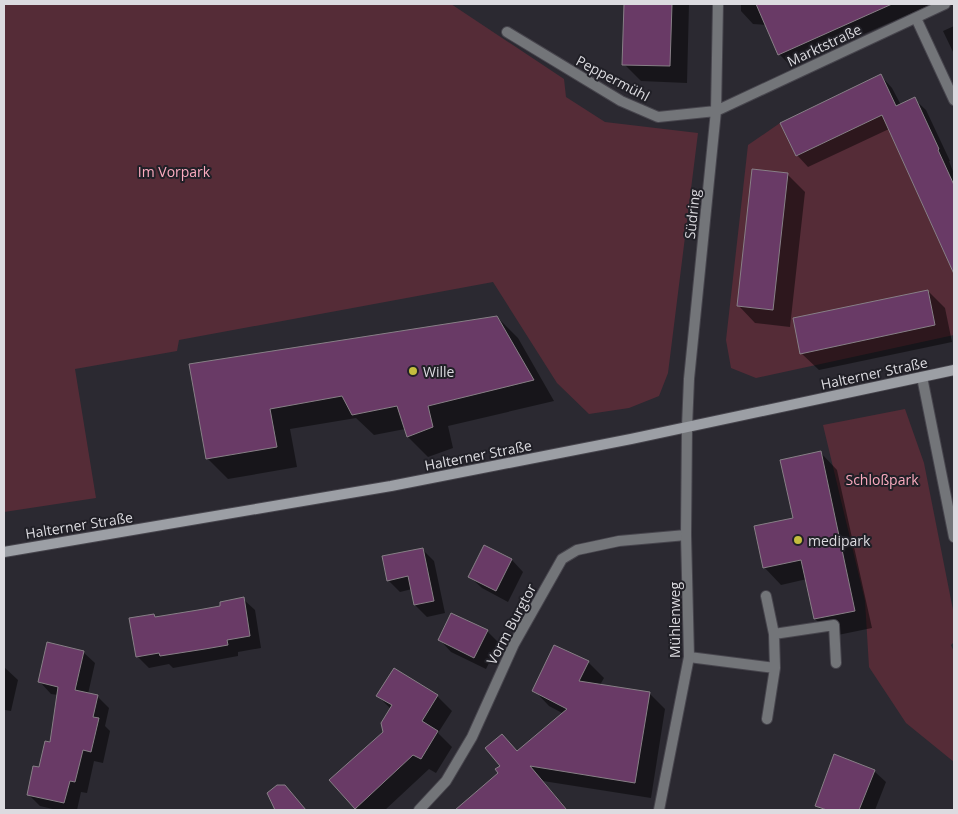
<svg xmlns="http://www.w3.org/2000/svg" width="958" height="814" viewBox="0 0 958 814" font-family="'Open Sans',sans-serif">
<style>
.green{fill:#552c37}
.shadow{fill:#0007}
.building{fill:#693a66;stroke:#877f86}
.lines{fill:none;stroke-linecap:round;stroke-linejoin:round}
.service-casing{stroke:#47454d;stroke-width:12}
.minor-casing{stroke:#47454d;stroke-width:12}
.tertiary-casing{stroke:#47454d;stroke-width:12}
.secondary-casing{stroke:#47454d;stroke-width:12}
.service{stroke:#737579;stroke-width:10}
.minor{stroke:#737579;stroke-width:10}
.tertiary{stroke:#737579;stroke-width:10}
.secondary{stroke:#9c9fa5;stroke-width:10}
.poi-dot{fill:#c4bd3e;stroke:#212027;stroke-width:2}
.labels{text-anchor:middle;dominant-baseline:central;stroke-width:4;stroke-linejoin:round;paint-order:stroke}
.street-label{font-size:14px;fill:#dcdbe0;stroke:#212027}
.park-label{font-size:14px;fill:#fbabbf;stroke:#212027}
.poi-label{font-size:14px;fill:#dcdbe0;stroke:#212027;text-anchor:start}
</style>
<rect width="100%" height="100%" fill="#2b2931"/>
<path class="green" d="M4 4H451L564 79 566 97 605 122 698 133 668 373 659 396 629 408 589 414 557 383 493 282 179 340 177 351 75 369 96 498 4 512Z
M882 115 951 266 954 265V335L756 378 731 368 726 340 748 145 780 123 796 156Z
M905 409 924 463 954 615V642L951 645 954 652V762L906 723 869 667 865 601 823 425Z"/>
<path class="shadow" d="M626 4H689L687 83 641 81 624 64Z
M741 4H790V9L802 4H932L791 66 779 54 766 25 753 24 741 11Z
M954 26V54L943 31Z
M881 76 892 88 901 105 914 99 926 110 950 161H949L954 174V268L889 129 808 167 797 155Z
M753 170 788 175 805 192 790 327 755 323 738 305Z
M928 291 945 308 952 342 819 370 801 353Z
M497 317 518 338 554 401 448 426 453 448 428 457 408 437 405 429 374 435 356 418 290 429 297 467 228 479 207 458 191 365Z
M820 452 837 470 872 628 833 636 815 619 807 579 781 585 764 567 794 519Z
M485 546 512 560 523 572 508 602 482 588 470 577Z
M422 549 434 561 445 613 427 617 415 605 412 589 400 592 388 580Z
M243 599 255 610 261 648 238 652V656L173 668 169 664 149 668 137 656 153 615 156 618 222 607Z
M452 614 487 631 499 643 486 669 451 652 440 640Z
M83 652 95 663 88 694 97 696 109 708 105 726 110 731 103 763 94 761 87 793 81 792 77 810H57L40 806 29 795 51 743 58 695 51 694 40 682Z
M588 662 604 678 600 685 649 693 665 709 651 798 543 781 568 810H457L500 773 502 735 518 752 564 714 549 706 534 690Z
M4 667 18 680 11 711 5 710 4 714Z
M378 696H437L452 711 438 733 452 747 436 773 429 769 385 810H358L331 780 384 733 391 709Z
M874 771 886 782 875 810H821L816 805Z"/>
<path class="building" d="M624 4H672L670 66 622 65Z
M756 4H892L778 55Z
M881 74 896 106 915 97 939 149 938 150 954 185V274L882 115 796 156 780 123Z
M752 169 788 173 773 310 737 306Z
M928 290 935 325 800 354 793 318Z
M497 316 534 380 428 406 433 427 407 437 397 406 352 415 342 396 270 409 277 447 206 459 189 364Z
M821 451 855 611 814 619 801 560 763 568 754 526 793 518 780 460Z
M484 545 512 559 496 591 468 577Z
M423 548 434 601 414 605 408 576 387 581 382 556Z
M244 597 250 636 227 640 228 645 205 649 160 656 159 653 136 657 129 618 154 614 155 617 198 610 220 606V602Z
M451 613 488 630 474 658 438 640Z
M47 642 84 651 75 690 98 695 93 717 99 718 91 752 83 750 75 782 70 781 64 803 27 795 33 766 39 767 45 741 50 742 58 687 38 682Z
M554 645 589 661 579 681 650 692 635 783 530 766 567 810H455L498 773 495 769 500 766 485 748 502 734 517 751 567 709 532 691Z
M394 668 438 695 422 721 438 731 421 759 413 755 355 809 329 780 383 732 381 723 392 705 376 696Z
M834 754 875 770 859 810H827L815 806Z
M277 785H285L306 810H275L267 793Z"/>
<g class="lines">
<g class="service-casing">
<path id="service" d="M774 634 834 625 836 663
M689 657 775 668 774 634 766 596
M767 719 775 668"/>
</g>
<g class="minor-casing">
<path id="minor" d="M916 18 954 100
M507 32 621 101 658 117 716 111 945 4
M922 377 954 537
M687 427 689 379 716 111 718 4
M419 810 446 781 472 737 514 644 562 559 577 550 619 541 686 535"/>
</g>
<g class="tertiary-casing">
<path id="tertiary" d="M659 810 689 657 686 535 687 427"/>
</g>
<g class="secondary-casing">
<path id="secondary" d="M4 552 391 486 631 439 954 370"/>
</g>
<use href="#service" class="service"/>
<use href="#minor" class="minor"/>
<use href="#tertiary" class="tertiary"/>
<use href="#secondary" class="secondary"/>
</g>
<g class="poi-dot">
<circle cx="413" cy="371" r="5"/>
<circle cx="798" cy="540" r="5"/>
</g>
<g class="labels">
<g class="street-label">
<text transform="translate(824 45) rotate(-25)">Marktstraße</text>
<text transform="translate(613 78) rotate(28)">Peppermühl</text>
<text transform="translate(692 214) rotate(-84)">Südring</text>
<text transform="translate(874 373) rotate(-12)">Halterner Straße</text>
<text transform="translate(478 455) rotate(-11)">Halterner Straße</text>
<text transform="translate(79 525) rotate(-9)">Halterner Straße</text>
<text transform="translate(674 620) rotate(-90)">Mühlenweg</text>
<text transform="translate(511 624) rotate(-62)">Vorm Burgtor</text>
</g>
<g class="park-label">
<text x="174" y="171">Im Vorpark</text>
<text x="882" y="479">Schloßpark</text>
</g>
<g class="poi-label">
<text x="423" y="371">Wille</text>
<text x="808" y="540">medipark</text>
</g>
</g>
<rect width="958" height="814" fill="none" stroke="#dcdbe0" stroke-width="10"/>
</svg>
